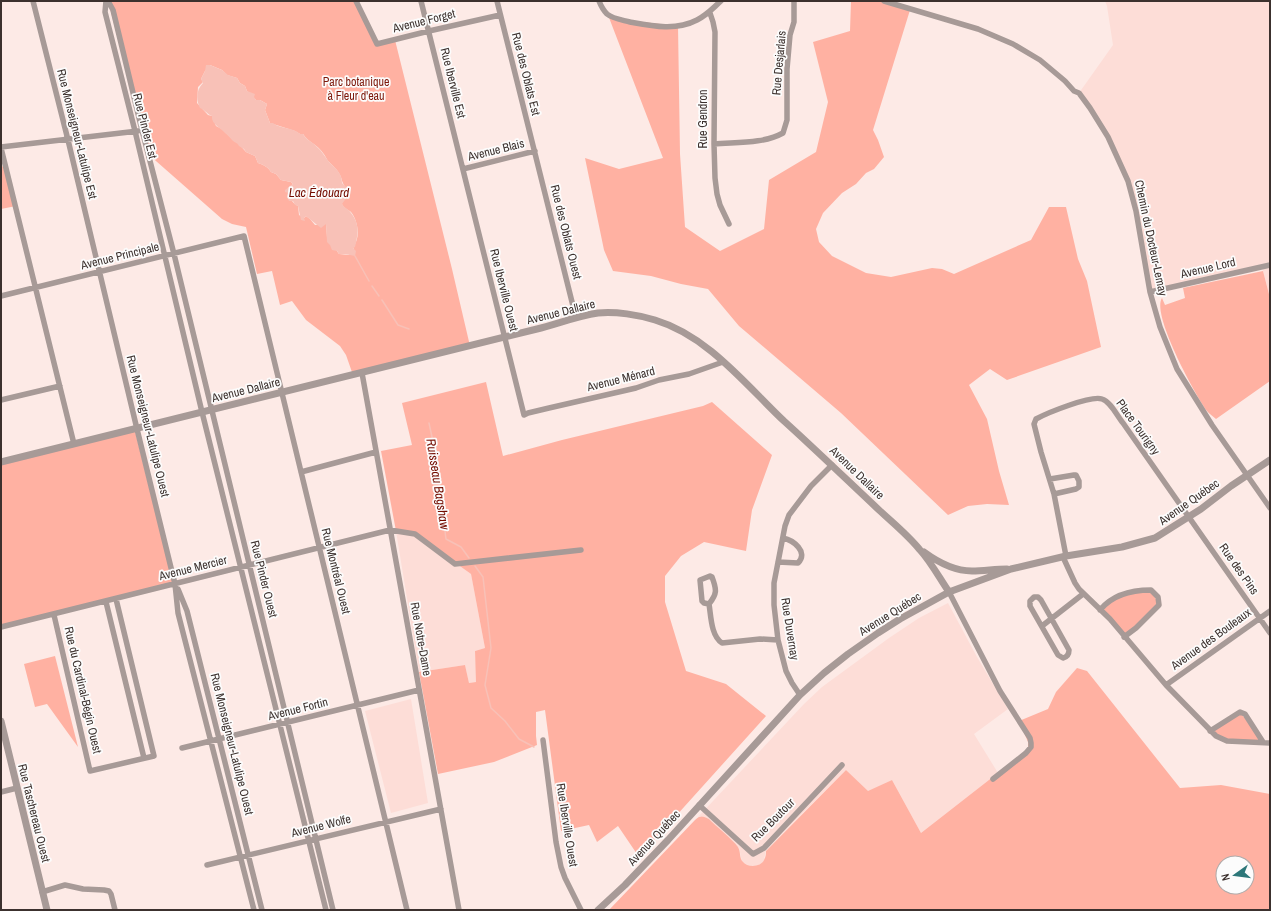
<svg xmlns="http://www.w3.org/2000/svg" width="1271" height="911" viewBox="0 0 1271 911" font-family="'Archivo Narrow',sans-serif">
<style>
.built{fill:#fdddd7}
.green{fill:#ffb1a2;fill-rule:evenodd}
.water{fill:#f8c1b7}
.lines{fill:none;stroke-linecap:round;stroke-linejoin:round}
.stream{stroke:#f8c1b7;stroke-width:1.5}
.minor{stroke:#a79a97;stroke-width:5.5}
.tertiary{stroke:#a79a97;stroke-width:7}
.labels{text-anchor:middle;dominant-baseline:central;stroke-width:3.5;stroke-linejoin:round;paint-order:stroke}
.street-label{font-size:12px;fill:#3c312e;stroke:#fcfcfc}
.park-label{font-size:12px;fill:#7d180a;stroke:#fcfcfc}
.water-label{font-size:13px;font-style:italic;fill:#740d01;stroke:#fcfcfc}
</style>
<rect width="100%" height="100%" fill="#fdeae6"/>
<path class="built" d="M1105 1H1270V298L1262 267 1150 292 1136 211 1117 156 1079 93 1113 45 1107 6Z
M396 531 415 534 471 574 485 648 475 651 477 682 469 683 465 665 419 672Z
M948 603 977 657 1008 709 974 734 998 773 921 833 892 780 868 792 846 770 766 850 764 860 761 864 757 866H750L745 864 742 862 739 848 709 819 701 816 698 817 804 704 822 687 889 638 919 618Z
M411 699 428 803 391 813 365 711Z"/>
<path class="green" d="M108 1H356L377 44 395 40 452 269 470 346 353 375 346 355 340 346 306 320 292 301 280 305 272 271 257 274 246 227 232 224 222 219 148 154ZM210 65 222 70 227 75 237 78 240 83 245 86 247 91 256 100H260L267 104 265 110 270 123 295 131 300 134H303C308 142 318 145 323 153 325 155 326 158 328 161 333 166 337 169 340 175 343 181 341 182 347 189 346 193 342 200 342 204 343 208 349 210 351 212 358 221 361 238 353 247L354 250 349 255 339 254 327 237 326 224 315 225 310 219 306 216 304 218 299 215 298 206C291 203 288 194 288 188L293 184 291 182 281 180 276 174 271 172C268 167 264 165 258 163L255 156 246 152 238 143 233 140 222 129 216 126 212 116 208 115 197 103 198 87 203 82 201 79 205 71Z
M851 1H884L910 10 873 130 878 140 884 157 874 169 866 173 856 184 842 193 823 213 816 229 819 242 832 256 866 273 891 277 932 268 942 269 954 274 1031 240 1049 207H1066L1078 259 1087 281 1101 347 1007 380 990 369 969 385 987 419 999 471 1009 505 987 504 968 506 948 515 841 413 739 326 708 289 681 284 651 276 613 271 604 250 585 158 619 169 663 158 608 15 617 19 678 26 680 154 685 227 720 251 764 229 769 180 816 152 828 102 813 42 850 31Z
M5 164 16 206 1 209V168Z
M1263 271 1270 298V381L1216 419C1213 416 1209 414 1207 411 1195 394 1151 314 1162 298L1165 305 1185 298 1183 288Z
M486 382 503 456 562 440 703 406 712 402 772 455 752 510 746 551 704 542 681 556 665 576V602L686 671 726 684 766 716 639 857 618 826 597 842 589 825 561 831 545 710 536 712V736L537 745 494 762 438 774 419 672 465 665 469 683 476 682 475 651 485 648 471 574 415 534 396 531 381 451 412 445 402 403Z
M135 431 173 583 1 627V465Z
M1151 590 1159 605 1124 637 1100 610 1119 595Z
M55 656 78 747 47 704 35 707 24 664Z
M1077 668 1087 671 1180 788 1221 785 1270 794V907L1268 910H609L695 820C700 815 703 816 709 819 717 827 732 839 738 847 741 852 739 858 743 862 748 868 761 867 764 860 766 857 766 853 766 851L846 770 868 791 892 780 921 833 1021 755 1028 748V742L1019 721 1048 709 1056 692ZM1223 863H1247V887H1223Z
M1240 712 1263 742 1227 741 1210 731Z"/>
<path class="water" d="M206 65H210L217 68 222 70 228 75 237 78 240 83 245 86 247 91 255 94 254 97 256 100H260L267 104 265 110 270 123H273C280 129 293 127 300 134H303C306 140 313 142 317 147 322 151 325 157 329 162 336 169 342 173 342 183L347 188 346 192 347 197 342 204C344 208 349 209 351 213 360 224 358 234 355 247L353 248 356 251 355 256 345 254H339L337 251 332 250 330 245 327 242 326 224 321 228 306 216 304 218 305 221 301 220 298 206 295 205 293 201H289L287 197 288 193 285 192V190L293 184 291 182 281 180 276 174 271 172C268 167 264 165 258 163L255 156 246 152 244 149 239 146C237 142 235 143 232 140 230 138 228 135 225 133 220 127 211 124 212 116 207 114 205 110 200 108 196 100 196 90 203 83L201 79 205 71Z"/>
<g class="lines">
<path class="stream" d="M355 256 369 281
M372 286 379 296
M382 300 398 325 409 329
M429 423 435 451 446 539 461 547 469 558
M475 566 483 577 491 648 485 685 491 708 505 721 519 739 534 747"/>
<path class="minor" d="M33 1 68 140 137 429 175 584 178 613 254 910
M106 1 105 12 135 131 202 412 326 910
M108 1 113 10 142 130 174 254 333 910
M356 1 377 44 429 31 500 15
M421 1 524 415 528 413 549 408 636 388 659 380 689 374 723 362
M497 1 576 318
M599 1C601 6 603 10 607 14 613 19 623 20 630 22 652 26 676 31 697 20 707 15 713 8 721 1
M884 1 978 29 1013 44 1040 60 1065 81 1074 91 1079 93 1090 108 1108 137 1128 181 1136 211 1150 292 1160 327 1177 369 1212 425 1270 508
M710 13 713 22 715 32 714 144 715 178 717 194 720 205 729 224
M714 144C736 142 763 144 783 133L787 120V69L790 35 794 22V1
M1 147 138 131
M1 148 74 444
M463 169 535 151
M1150 292 1270 265
M1 296 244 236 407 910
M362 373 459 910
M1 400 60 386
M301 472 376 452
M1050 479 1074 475H1076L1079 481V487L1076 489 1054 494
M1066 556 1054 494 1041 452 1034 424 1036 419C1047 413 1091 395 1102 399 1111 402 1117 416 1123 423L1270 633
M1063 557 1075 583 1079 589 1110 619 1166 685 1216 736 1227 741 1270 743
M778 562 798 563C809 552 793 540 783 538
M710 576 712 577C717 590 717 594 709 604L704 603 702 601 700 580Z
M178 589 187 611 262 910
M949 592 1000 691 1030 738 1031 743V747L1026 753 993 779
M1034 597H1038L1041 600 1069 650C1069 654 1067 657 1063 658L1058 655 1030 606V601Z
M106 602 144 758
M709 604C711 616 711 636 722 643L760 639 778 640
M1100 610C1113 594 1132 590 1151 590L1158 597 1159 605 1136 628 1124 637
M54 615 90 771 154 756 116 599
M1042 626 1083 594
M1 627 390 530 415 534 455 564 581 550
M1166 685 1270 611
M800 695 792 683 786 671 778 640 774 605V583L785 526 789 515 811 486 832 465
M1210 731 1240 712 1245 714 1263 742
M543 740 556 842 561 867 565 878 581 910
M182 748 419 690
M1 792 17 788
M699 805 753 854 764 848 842 765
M207 865 441 809
M42 892 65 885 83 889 104 890 109 891 111 894 115 910"/>
<path class="tertiary" d="M1 462 537 329C557 324 577 316 598 313 615 311 639 315 655 320 708 336 745 384 784 421 816 450 847 480 879 510 893 523 908 535 920 550 931 562 940 579 949 592
M924 552C939 563 954 571 972 571 984 571 995 569 1007 569
M1 721 47 910
M598 910 625 885 668 840 800 695 824 673 848 654 878 633 900 619 949 592 1011 569 1066 556 1122 547 1155 538 1201 509 1231 486 1270 460"/>
</g>
<g class="labels">
<g class="street-label">
<text transform="translate(424 21) rotate(-14)">Avenue Forget</text>
<text transform="translate(779 63) rotate(-85)">Rue Desjarlais</text>
<text transform="translate(526 74) rotate(76)">Rue des Oblats Est</text>
<text transform="translate(453 83) rotate(76)">Rue Iberville Est</text>
<text transform="translate(703 119) rotate(-90)">Rue Gendron</text>
<text transform="translate(145 126) rotate(76)">Rue Pinder Est</text>
<text transform="translate(77 134) rotate(76)">Rue Monseigneur-Latulipe Est</text>
<text transform="translate(496 150) rotate(-14)">Avenue Blais</text>
<text transform="translate(566 232) rotate(76)">Rue des Oblats Ouest</text>
<text transform="translate(1151 238) rotate(78)">Chemin du Docteur-Lemay</text>
<text transform="translate(120 256) rotate(-14)">Avenue Principale</text>
<text transform="translate(1208 268) rotate(-13)">Avenue Lord</text>
<text transform="translate(504 290) rotate(76)">Rue Iberville Ouest</text>
<text transform="translate(561 312) rotate(-14)">Avenue Dallaire</text>
<text transform="translate(621 379) rotate(-14)">Avenue Ménard</text>
<text transform="translate(246 390) rotate(-14)">Avenue Dallaire</text>
<text transform="translate(148 426) rotate(76)">Rue Monseigneur-Latulipe Ouest</text>
<text transform="translate(1138 427) rotate(54)">Place Tourigny</text>
<text transform="translate(857 473) rotate(44)">Avenue Dallaire</text>
<text transform="translate(1189 502) rotate(-35)">Avenue Québec</text>
<text transform="translate(193 568) rotate(-14)">Avenue Mercier</text>
<text transform="translate(1239 569) rotate(55)">Rue des Pins</text>
<text transform="translate(336 571) rotate(76)">Rue Montréal Ouest</text>
<text transform="translate(264 579) rotate(76)">Rue Pinder Ouest</text>
<text transform="translate(890 614) rotate(-32)">Avenue Québec</text>
<text transform="translate(790 629) rotate(81)">Rue Duvernay</text>
<text transform="translate(421 639) rotate(80)">Rue Notre-Dame</text>
<text transform="translate(1211 639) rotate(-36)">Avenue des Bouleaux</text>
<text transform="translate(83 690) rotate(77)">Rue du Cardinal-Bégin Ouest</text>
<text transform="translate(298 709) rotate(-14)">Avenue Fortin</text>
<text transform="translate(232 744) rotate(76)">Rue Monseigneur-Latulipe Ouest</text>
<text transform="translate(34 813) rotate(76)">Rue Taschereau Ouest</text>
<text transform="translate(773 820) rotate(-45)">Rue Boutour</text>
<text transform="translate(567 825) rotate(81)">Rue Iberville Ouest</text>
<text transform="translate(321 826) rotate(-14)">Avenue Wolfe</text>
<text transform="translate(654 838) rotate(-47)">Avenue Québec</text>
</g>
<g class="park-label">
<text x="356" y="82">Parc botanique<tspan x="356" dy="14">à Fleur d'eau</tspan></text>
</g>
<g class="water-label">
<text x="319" y="192">Lac Édouard</text>
<text transform="translate(438 484) rotate(81)">Ruisseau Bagshaw</text>
</g>
</g>
<rect width="1271" height="911" fill="none" stroke="#3c312e" stroke-width="4"/>
<g transform="translate(1235 875) rotate(256)"><circle r="19" fill="#fcfcfc" stroke="#afabaa"/>
<path d="M0-3L7 15L0 10L-7 15Z" fill="#2d7779"/>
<text y="-6" font-size="11" font-weight="bold" text-anchor="middle" fill="#3c312e">N</text>
</g>
</svg>
